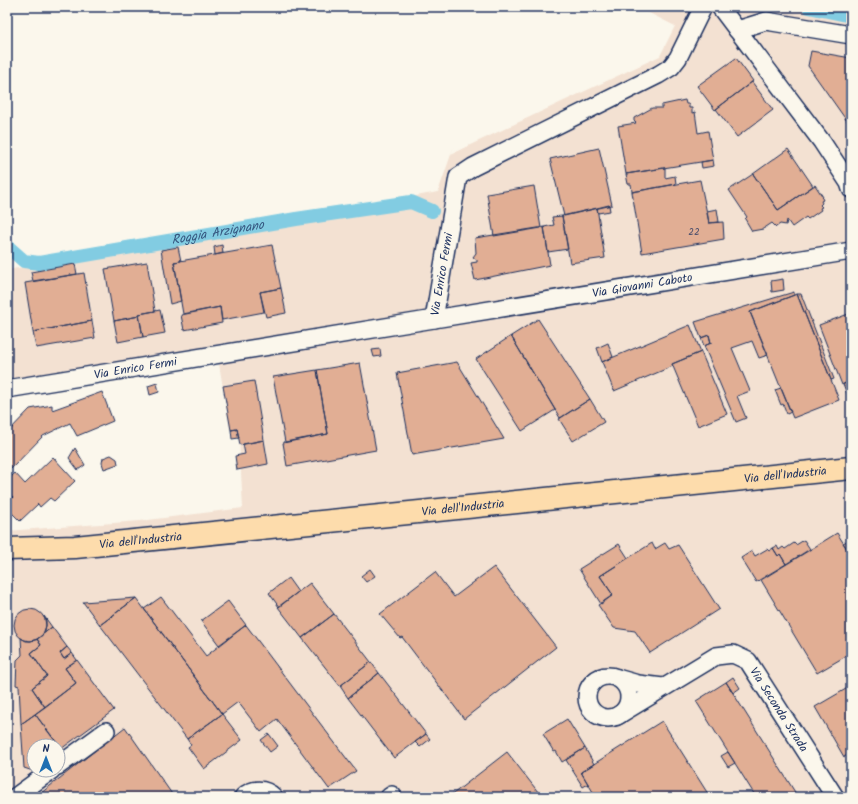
<svg xmlns="http://www.w3.org/2000/svg" width="858" height="804" viewBox="0 0 858 804" font-family="Kalam,sans-serif">
<style>
.built{fill:#f3e1d2;fill-rule:evenodd}
.lines{fill:none;stroke-linecap:round;stroke-linejoin:round}
.canal{stroke:#82cce2;stroke-width:14}
.building{fill:#e1ae94;stroke:#1b2f5e}
.minor-casing{stroke:#1b2f5e;stroke-width:20}
.major-casing{stroke:#1b2f5e;stroke-width:25}
.minor{stroke:#fbf7ec;stroke-width:17}
.major{stroke:#fddcac;stroke-width:22}
.labels{text-anchor:middle;dominant-baseline:central;stroke-width:3;stroke-linejoin:round;paint-order:stroke}
.number-label{font-size:10px;fill:#4c4f6c}
.street-label{font-size:12px;fill:#1b2f5e;stroke:#fbf7ec}
.water-label{font-size:13px;font-style:italic;fill:#35567f;stroke:#fbf7ec}
</style>
<rect width="100%" height="100%" fill="#fbf7ec"/>
<filter id="ink" filterUnits="userSpaceOnUse"><feTurbulence type="fractalNoise" baseFrequency=".025" numOctaves="2"/><feDisplacementMap in="SourceGraphic" scale="8" xChannelSelector="R" yChannelSelector="G"/><feConvolveMatrix kernelMatrix="1 2 1 2 8 2 1 2 1" color-interpolation-filters="sRGB"/></filter>
<g filter="url(#ink)">
<path class="built" d="M637 7H851V797H7V531L140 521 243 508 239 438 237 429 230 430 219 364 7 399V270L438 192 454 146 451 154 660 56 675 26ZM34 746H58V770H34Z"/>
<g class="lines">
<g class="canal">
<path d="M809 7 851 16"/>
<path id="s1" d="M7 246 24 261 39 263 296 219 411 202 432 211"/>
</g>
</g>
<path class="building" d="M811 51 851 58V113L849 124 808 66Z
M736 58 753 81 715 110 697 86Z
M752 82 773 110 737 137 716 109Z
M685 100 686 104H689V108H692V113L695 112 698 133 708 131 713 160 626 174 618 126 636 123 634 121V118L652 108H662V105Z
M599 148 612 205 564 216 550 159Z
M788 149 813 186 778 210 753 174Z
M713 160 714 166 702 168 701 162Z
M665 168V178L675 176 676 184 632 192 631 184H628L626 174Z
M753 174 778 210 815 185 823 197 822 198 823 200 821 201 822 203 820 205 822 207 820 208 821 210 808 219 806 217 792 227 787 220 786 225 780 224 776 227 772 223 763 229 752 231 745 219 747 217 729 190Z
M700 180 709 223 723 222 724 239 642 253 632 192Z
M534 186 541 228 494 236 487 194Z
M609 205 610 211 598 213 597 208Z
M597 208 605 258 570 263 562 216Z
M717 209 719 222 709 223 707 211Z
M562 216 568 249 548 252 544 227 554 225 552 217Z
M544 227 550 265 475 280 471 263 477 262V260L473 257 476 253 475 238Z
M222 245 223 253 215 255 214 247Z
M272 245 281 288 260 292 264 312 222 320 220 307 183 314 174 262Z
M178 247 181 261 174 262 181 301 170 304 161 250Z
M147 262 155 311 139 314V316L114 321 105 269Z
M75 264 77 274 33 281 31 272Z
M84 273 92 321 33 332 25 283Z
M783 279 784 290 772 292 771 281Z
M281 288 286 313 266 317 260 292Z
M794 292V295L750 312 768 355 759 358 752 341 732 348 750 391 737 396 746 418 736 422 704 346 711 343 709 335 701 338 695 322Z
M797 294H801L834 379 831 380Z
M797 294 839 400 793 418 750 312Z
M220 307 222 323 184 330 181 315Z
M160 310 165 333 143 337 139 314Z
M851 313V381L842 385 819 325Z
M139 316 143 337 118 342 114 321Z
M538 319 590 399 560 418 511 336Z
M92 321 95 338 36 348 33 332Z
M690 325 701 352 672 364 673 366 614 391 602 362Z
M709 335 711 343 704 346 701 338Z
M511 336 555 410 522 431 476 359Z
M608 343 613 357 602 362 597 348Z
M380 349 381 356 374 357 372 350Z
M701 352 727 414 698 426 672 364Z
M457 362 504 439 412 455 397 373Z
M360 363 376 450 287 466 283 443 328 434 317 370Z
M317 370 328 434 285 442 273 377Z
M254 381 264 440 240 445 237 429 231 430 223 386Z
M851 381V403L843 384Z
M157 383 159 392 150 395 148 386Z
M781 388 791 412 787 414 783 404 781 405 775 390Z
M102 392 113 421 77 436 70 423 43 436 12 468 7 463V433L30 409 52 405V410Z
M590 399 604 422 573 441 559 419Z
M237 429 239 438 232 439 231 430Z
M264 440 268 464 237 470 235 456 245 454 243 444Z
M75 448 85 465 78 470 69 458Z
M111 455 117 459 118 464 104 469 102 463 103 458Z
M53 457 75 481 54 501 50 498 40 507 38 504 20 521 10 511 11 510 7 506 9 504 8 502 13 497 7 491V481L15 473 25 484Z
M837 533 851 555V653L817 673 761 580Z
M851 539V555L843 543Z
M804 540 810 549 786 564 780 554 778 556 773 548 777 546 779 550 783 547 785 549 794 543 796 545Z
M652 543 655 549 665 543 669 549 678 545 719 609 650 653 635 631 614 628 598 605 613 595 600 576Z
M619 544 628 558 600 576 613 595 601 604 579 569Z
M773 548 778 556 780 554 786 564 756 582 741 558 752 551 755 556 767 549 769 551Z
M494 567 556 647 464 719 402 637 400 638 380 614 435 572 454 597Z
M370 569 375 576 366 582 361 576Z
M288 578 298 592 279 607 269 593Z
M310 583 334 614 302 638 278 607Z
M161 597 206 656 246 625 356 771 329 789 277 719 261 732 238 702 222 714 144 609Z
M136 598 100 625 83 602Z
M136 598 222 714 187 739 100 625Z
M228 601 246 625 219 645 201 621Z
M14 625a16 16 0 1 1 32 0a16 16 0 1 1-32 0Z
M334 614 371 662 340 686 302 638Z
M44 616 52 627 43 634 46 626V621Z
M52 627 67 647 60 653 64 659 72 653 77 660 65 668 76 683 45 707 32 688 47 676 31 653 41 645 37 639Z
M21 638 26 641H31L37 639 41 645 31 653 47 676 32 688 45 707 21 724 19 686 16 685 17 660 22 655Z
M67 647 72 653 64 659 60 653Z
M77 660 114 710 61 749 35 714 76 683 65 668Z
M371 662 379 673 348 698 340 686Z
M379 673 426 734 394 758 348 698Z
M733 677 740 688 733 693 726 682Z
M726 682 733 693 798 797H756L696 701Z
M851 686V753L844 757 815 707Z
M35 714 64 752 58 757V746H34V770H39L36 772 24 768 21 724Z
M222 714 242 740 204 769 188 747 191 745 187 739Z
M567 719 585 748 562 762 556 751 554 752 543 734Z
M662 721 710 797H596L581 772Z
M125 727 174 797H36Z
M269 734 278 746 270 752 261 740Z
M426 734 430 739 420 747 415 742Z
M585 748 594 764 581 772 588 784 583 787 566 760Z
M507 752 542 797H449Z
M728 752 735 763 728 767 721 756Z"/>
<g class="lines">
<g class="minor-casing">
<g id="minor">
<path d="M720 7 822 142 849 183 851 189"/>
<path d="M737 30 766 21 851 35"/>
<path id="s2" d="M434 319 851 251"/>
<path id="s3" d="M7 389 434 319 458 177 473 167 658 75 671 67 678 58 703 7"/>
<circle cx="608" cy="697" r="21"/>
<path d="M617 678 638 684 663 687"/>
<path id="s4" d="M617 716 716 656 733 654 748 661 835 797"/>
<path d="M58 766 106 731"/>
<path d="M15 797 52 770"/>
<path d="M243 797C252 788 265 788 274 797"/>
<path d="M389 797 392 795"/>
</g>
</g>
<g class="major-casing">
<g id="major">
<path id="s5" d="M7 549 75 547 851 468"/>
</g>
</g>
<use href="#minor" class="minor"/>
<use href="#major" class="major"/>
</g>
</g>
<g class="labels">
<g class="number-label">
<text x="694" y="232">22</text>
</g>
<g class="street-label">
<text stroke="none"><textPath href="#s3" startOffset="478">Via Enrico Fermi</textPath></text>
<text stroke="none"><textPath href="#s2" startOffset="211">Via Giovanni Caboto</textPath></text>
<text stroke="none"><textPath href="#s3" startOffset="130">Via Enrico Fermi</textPath></text>
<text stroke="none"><textPath href="#s5" startOffset="782">Via dell'Industria</textPath></text>
<text stroke="none"><textPath href="#s5" startOffset="458">Via dell'Industria</textPath></text>
<text stroke="none"><textPath href="#s5" startOffset="134">Via dell'Industria</textPath></text>
<text stroke="none"><textPath href="#s4" startOffset="207">Via Seconda Strada</textPath></text>
</g>
<g class="water-label">
<text stroke="none"><textPath href="#s1" startOffset="219">Roggia Arzignano</textPath></text>
</g>
</g>
<rect width="858" height="804" fill="none" stroke="#fbf7ec" stroke-width="24"/>
<rect x="12" y="12" width="834" height="780" fill="none" stroke="#1b2f5e" stroke-width="1.5" filter="url(#ink)"/>
<g transform="translate(46 758)"><circle r="19" fill="#fbf7ec" stroke="#a1a7b3"/>
<path d="M0-3L7 15L0 10L-7 15Z" fill="#1f6fb2"/>
<text y="-6" font-size="11" font-weight="bold" text-anchor="middle" fill="#1b2f5e">N</text>
</g>
</svg>
